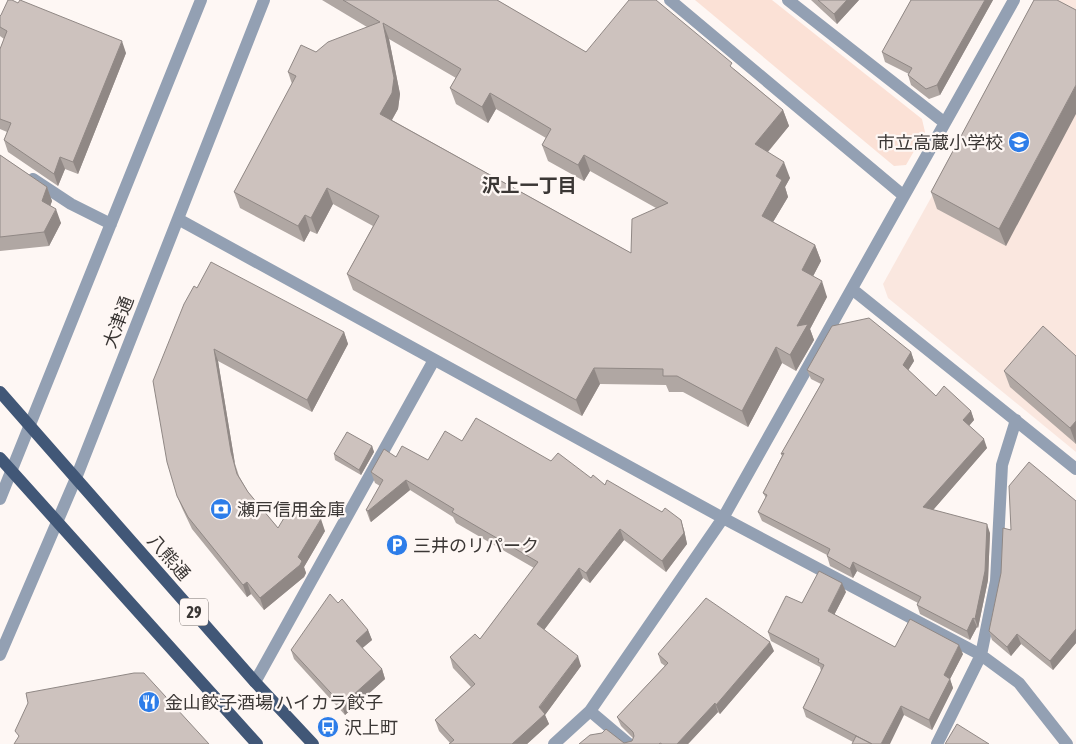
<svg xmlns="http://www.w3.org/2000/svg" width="1076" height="744" viewBox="0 0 1076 744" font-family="'Asap Condensed','Noto Sans JP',sans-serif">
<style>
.built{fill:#fae7df}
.green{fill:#fbe1d6}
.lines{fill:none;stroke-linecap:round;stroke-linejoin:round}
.minor{stroke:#93a0b3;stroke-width:12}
.major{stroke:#415777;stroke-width:12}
.wall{fill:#b0a7a3;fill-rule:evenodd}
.shaded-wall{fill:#908885}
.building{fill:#cdc2be;stroke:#908885;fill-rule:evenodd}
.labels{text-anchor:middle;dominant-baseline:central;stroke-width:4.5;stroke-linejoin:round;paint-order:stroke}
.shield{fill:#fef7f4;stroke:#76716e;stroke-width:1}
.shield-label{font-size:16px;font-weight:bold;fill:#3b3735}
.poi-label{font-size:18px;fill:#3b3735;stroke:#fef7f4;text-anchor:start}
.street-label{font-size:18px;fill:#3b3735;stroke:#fef7f4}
.neighbourhood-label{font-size:19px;font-weight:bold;fill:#3b3735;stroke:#fef7f4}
</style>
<rect width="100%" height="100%" fill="#fef7f4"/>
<path class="built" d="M1041 0H1076V452L888 298 883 284Z"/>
<path class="green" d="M695 0H772L922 119 925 132 906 165 894 166Z"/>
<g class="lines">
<path class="minor" d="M670 0 904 196
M788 0 945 123
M33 179 71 204 111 224
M178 219 723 518 981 655 1019 683 1067 744
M852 289 1076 469
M0 499 201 0
M0 655 76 478 264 0
M255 682 434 360
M590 711 629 744
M554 744 590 711 723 518 1014 0
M937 744 981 655 996 581 1002 465 1016 420"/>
<path class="major" d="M0 392 255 682 313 744
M0 458 257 744"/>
</g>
<path class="wall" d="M322 0H497L586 52 734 69 783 110 789 126 768 152 790 178 785 187 788 197 773 222 815 245 821 261 813 276 827 297 810 329 814 340 796 371 782 363 748 427 683 392H669L666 385 600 384 582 416 353 290 347 274 373 226 333 204 317 234 310 231 304 242 240 208 234 192 292 84 288 72 316 52 367 27ZM389 39 456 78 450 88 456 104 488 123 496 109 546 138 542 145 548 161 584 181 590 171 656 208 631 253 392 120 398 109 400 94Z
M811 0H859L837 24Z
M911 0H993L940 95 929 99 911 85 908 75 909 74 885 62 882 52Z
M1034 0 1006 246 937 209 931 192Z
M18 3 126 53 78 174 65 169 58 186 8 152 4 140 7 132 0 129V49L4 39 0 36V16Z
M0 155 47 187 52 201 50 206 61 223 49 246 0 251Z
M197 288 344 332 348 344 312 412 218 361 235 464 239 476 248 492 278 528 325 531 304 567 306 573 304 577 264 610 251 594 247 597 192 529 182 508 177 496Z
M911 352 914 361 908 370 936 396 971 411 974 420 969 426 987 448 933 510 990 533 988 580 978 628 977 627 970 640 920 614 917 605 918 603 857 571 853 578 830 566 827 556V555L762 521 758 512 766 498 763 493 782 456 781 454 821 384 811 379 807 370Z
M1076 356V444L1010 387 1004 371Z
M462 441 551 461 591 478 605 485 684 530 687 544 666 572 624 540 590 583 583 578 544 630 581 666 545 715 549 724 527 744H449L450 743 439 731 435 720 471 687 453 668 450 657 480 639 534 568 456 523 453 517 410 490 371 522 370 521 366 510 380 486 375 483 371 472 396 457 428 460Z
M372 446 374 452 361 475 335 460 334 454Z
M1076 501V643L1053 670 1021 644 1011 656 992 640 989 631 1001 573 1011 530Z
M846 592 834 615 895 647 963 654 950 679 953 688 932 730 904 715 853 742 806 717 803 708 821 671 820 667 771 641 768 632 802 603Z
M338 603 368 630 372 640 362 648 382 669 385 679 345 715 294 659 291 650Z
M774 651 720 714 718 712 688 744H579L624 743 632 741 633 738 621 726 617 717 665 666 661 663 658 654Z"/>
<path class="shaded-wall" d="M847 0H859L837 24 834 14Z
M985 0H993L940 95 937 85Z
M383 23 389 39 400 94 398 109 386 130 380 114Z
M122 41 126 53 78 174 73 162Z
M1076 85V114L1006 246 999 229Z
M490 93 496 109 488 123 482 107Z
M783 110 789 126 761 160 755 144Z
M584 155 590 171 584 181 578 165Z
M60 157 65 169 58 186 54 174Z
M784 162 790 178 785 187 788 197 767 232 762 216 776 176Z
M47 187 52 201 47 215 42 201Z
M327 188 333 204 317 234 311 218Z
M56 209 61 223 49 246 44 232Z
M305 215 310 231 304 242 298 226Z
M815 245 821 261 808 286 802 270Z
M822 281 827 297 810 329 814 340 796 371 790 355 797 326Z
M344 332 348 344 312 412 307 400Z
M776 347 782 363 748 427 742 411Z
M214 349 218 361 235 464 242 486 231 452Z
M911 352 914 361 906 374 903 365Z
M594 368 600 384 582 416 576 400Z
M971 411 974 420 966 429 963 420Z
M1076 421V444L1070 428Z
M984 439 987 448 927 517 923 507Z
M372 446 374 452 361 475 359 470Z
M406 480 410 490 371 522 368 511Z
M321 519 325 531 304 567 306 573 304 577 264 610 260 598 298 557Z
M681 520 684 530 687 544 666 572 662 561Z
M987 524 990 533 988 580 978 628 975 619Z
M620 529 624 540 590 583 586 573Z
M853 562 857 571 853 578 850 569Z
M579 568 583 578 541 634 537 624Z
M247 582 251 594 247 597 243 585Z
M842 583 846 592 831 621 828 611Z
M973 618 977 627 970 640 967 631Z
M1076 629V643L1053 670 1050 661Z
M368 630 372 640 359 651 356 641Z
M1017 634 1021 644 1011 656 1007 647Z
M770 642 774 651 720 714 716 705Z
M959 645 963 654 950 679 953 688 932 730 929 720 944 675Z
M578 656 581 666 545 715 549 724 527 744H512Z
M382 669 385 679 345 715 342 705Z
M715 703 718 712 688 744H677Z
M901 706 904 715 890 744H881Z"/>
<path class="building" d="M8 0H12L18 3 20 0 122 41 73 162 60 157 54 174 4 140 11 123 0 119V49L7 31 0 27V16L1 15Z
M343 0H497L586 52 629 0H656L732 63 730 66 783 110 755 144 784 162 776 176 782 180 762 216 815 245 802 270 822 281 797 326 808 324 790 355 776 347 742 411 677 376H663V369L594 368 576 400 347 274 379 216 327 188 311 218 305 215 298 226 234 192 296 76 288 72 301 45 316 52 328 42 380 22ZM383 23 461 69 450 88 482 107 490 93 551 129 542 145 578 165 584 155 668 203 632 219 631 253 380 114 392 93 394 78Z
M818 0H847L834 14Z
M911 0H985L937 85 926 89 908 75 912 68 882 52Z
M1034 0H1057L1076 10V85L999 229 931 192Z
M0 155 47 187 42 201 56 209 44 232 0 237Z
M211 262 344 332 307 400 214 349 231 452 237 474 248 492 278 528 293 503 321 519 298 557 302 561 300 565 260 598 247 582 243 585 188 517 177 496 167 462 153 381 184 304 194 286 197 288Z
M869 318 911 352 903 365 936 396 944 386 971 411 963 420 984 439 923 507 987 524 985 571 975 619 973 618 967 631 917 605 921 597 853 562 850 569 827 556 830 549 758 512 767 495 763 493 784 453 781 454 824 379 807 370 832 326Z
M1043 326 1076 356V421L1070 428 1004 371Z
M476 418 551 461 558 453 591 478 593 475 605 485 607 480 662 512 665 508 681 520 684 533 662 561 620 529 586 573 579 568 537 624 578 656 539 707 545 714 512 744H449L454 740 435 720 475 684 450 657 475 634 480 639 538 562 452 512 454 509 406 480 368 511 366 510 383 480 371 472 384 449 396 457 402 446 428 460 445 431 462 441Z
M347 432 372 446 359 470 334 454Z
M1029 462 1076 501V629L1050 661 1017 634 1007 647 989 631 1001 573 1003 528 1011 530 1009 486Z
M819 571 842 583 828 611 895 647 910 619 959 645 944 675 950 679 929 720 901 706 881 744H872L803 708 824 665 818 662 819 659 768 632 786 596 802 603Z
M330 594 338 603 342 599 368 630 356 641 382 669 342 705 291 650Z
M706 598 770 642 716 705 715 703 677 744H662L660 743 659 744H579L590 735 602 733 606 729 624 743 632 741 634 736 633 732 617 717 668 663 658 654Z
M134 673H144L209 744H14L19 736 15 731 28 703 26 693Z
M957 724 989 744H945Z
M856 736 872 744H852Z"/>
<defs>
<g id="school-disc" transform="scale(1.125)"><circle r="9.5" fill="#2d7de9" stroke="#fef7f4"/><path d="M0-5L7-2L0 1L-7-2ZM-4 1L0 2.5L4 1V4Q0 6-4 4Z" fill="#fff"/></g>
<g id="bank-disc" transform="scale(1.125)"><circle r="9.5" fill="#2d7de9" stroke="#fef7f4"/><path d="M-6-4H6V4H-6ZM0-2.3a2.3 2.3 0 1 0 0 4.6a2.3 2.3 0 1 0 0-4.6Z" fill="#fff"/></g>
<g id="parking-disc" transform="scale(1.125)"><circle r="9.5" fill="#2d7de9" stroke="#fef7f4"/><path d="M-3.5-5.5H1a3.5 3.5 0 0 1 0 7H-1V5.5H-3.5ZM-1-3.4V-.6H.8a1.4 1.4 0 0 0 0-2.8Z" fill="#fff"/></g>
<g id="restaurant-disc" transform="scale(1.125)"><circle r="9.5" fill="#2d7de9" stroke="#fef7f4"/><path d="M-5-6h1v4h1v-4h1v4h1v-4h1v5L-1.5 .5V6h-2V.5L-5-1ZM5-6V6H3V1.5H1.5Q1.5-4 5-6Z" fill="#fff"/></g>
<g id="bus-disc" transform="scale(1.125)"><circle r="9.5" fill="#2d7de9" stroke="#fef7f4"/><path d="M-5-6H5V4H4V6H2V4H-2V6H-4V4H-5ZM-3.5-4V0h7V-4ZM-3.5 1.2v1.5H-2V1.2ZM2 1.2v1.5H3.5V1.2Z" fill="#fff"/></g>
</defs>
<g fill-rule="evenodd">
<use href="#school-disc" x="1019" y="142"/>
<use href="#bank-disc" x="221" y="509"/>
<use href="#parking-disc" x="397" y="545"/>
<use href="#restaurant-disc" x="149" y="702"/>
<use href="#bus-disc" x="328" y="727"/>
</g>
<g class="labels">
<rect class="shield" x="180" y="598.5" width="28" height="27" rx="4"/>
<g class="shield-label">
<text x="194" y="612">29</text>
</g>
<g class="poi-label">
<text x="1003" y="142" text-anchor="end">市立高蔵小学校</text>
<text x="237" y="509">瀬戸信用金庫</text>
<text x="413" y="545">三井のリパーク</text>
<text x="165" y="702">金山餃子酒場 ハイカラ餃子</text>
<text x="344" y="727">沢上町</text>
</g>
<g class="street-label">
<text transform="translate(118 322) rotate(-69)">大津通</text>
<text transform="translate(169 557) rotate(49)">八熊通</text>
</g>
<g class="neighbourhood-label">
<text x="529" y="185">沢上一丁目</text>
</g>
</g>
</svg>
